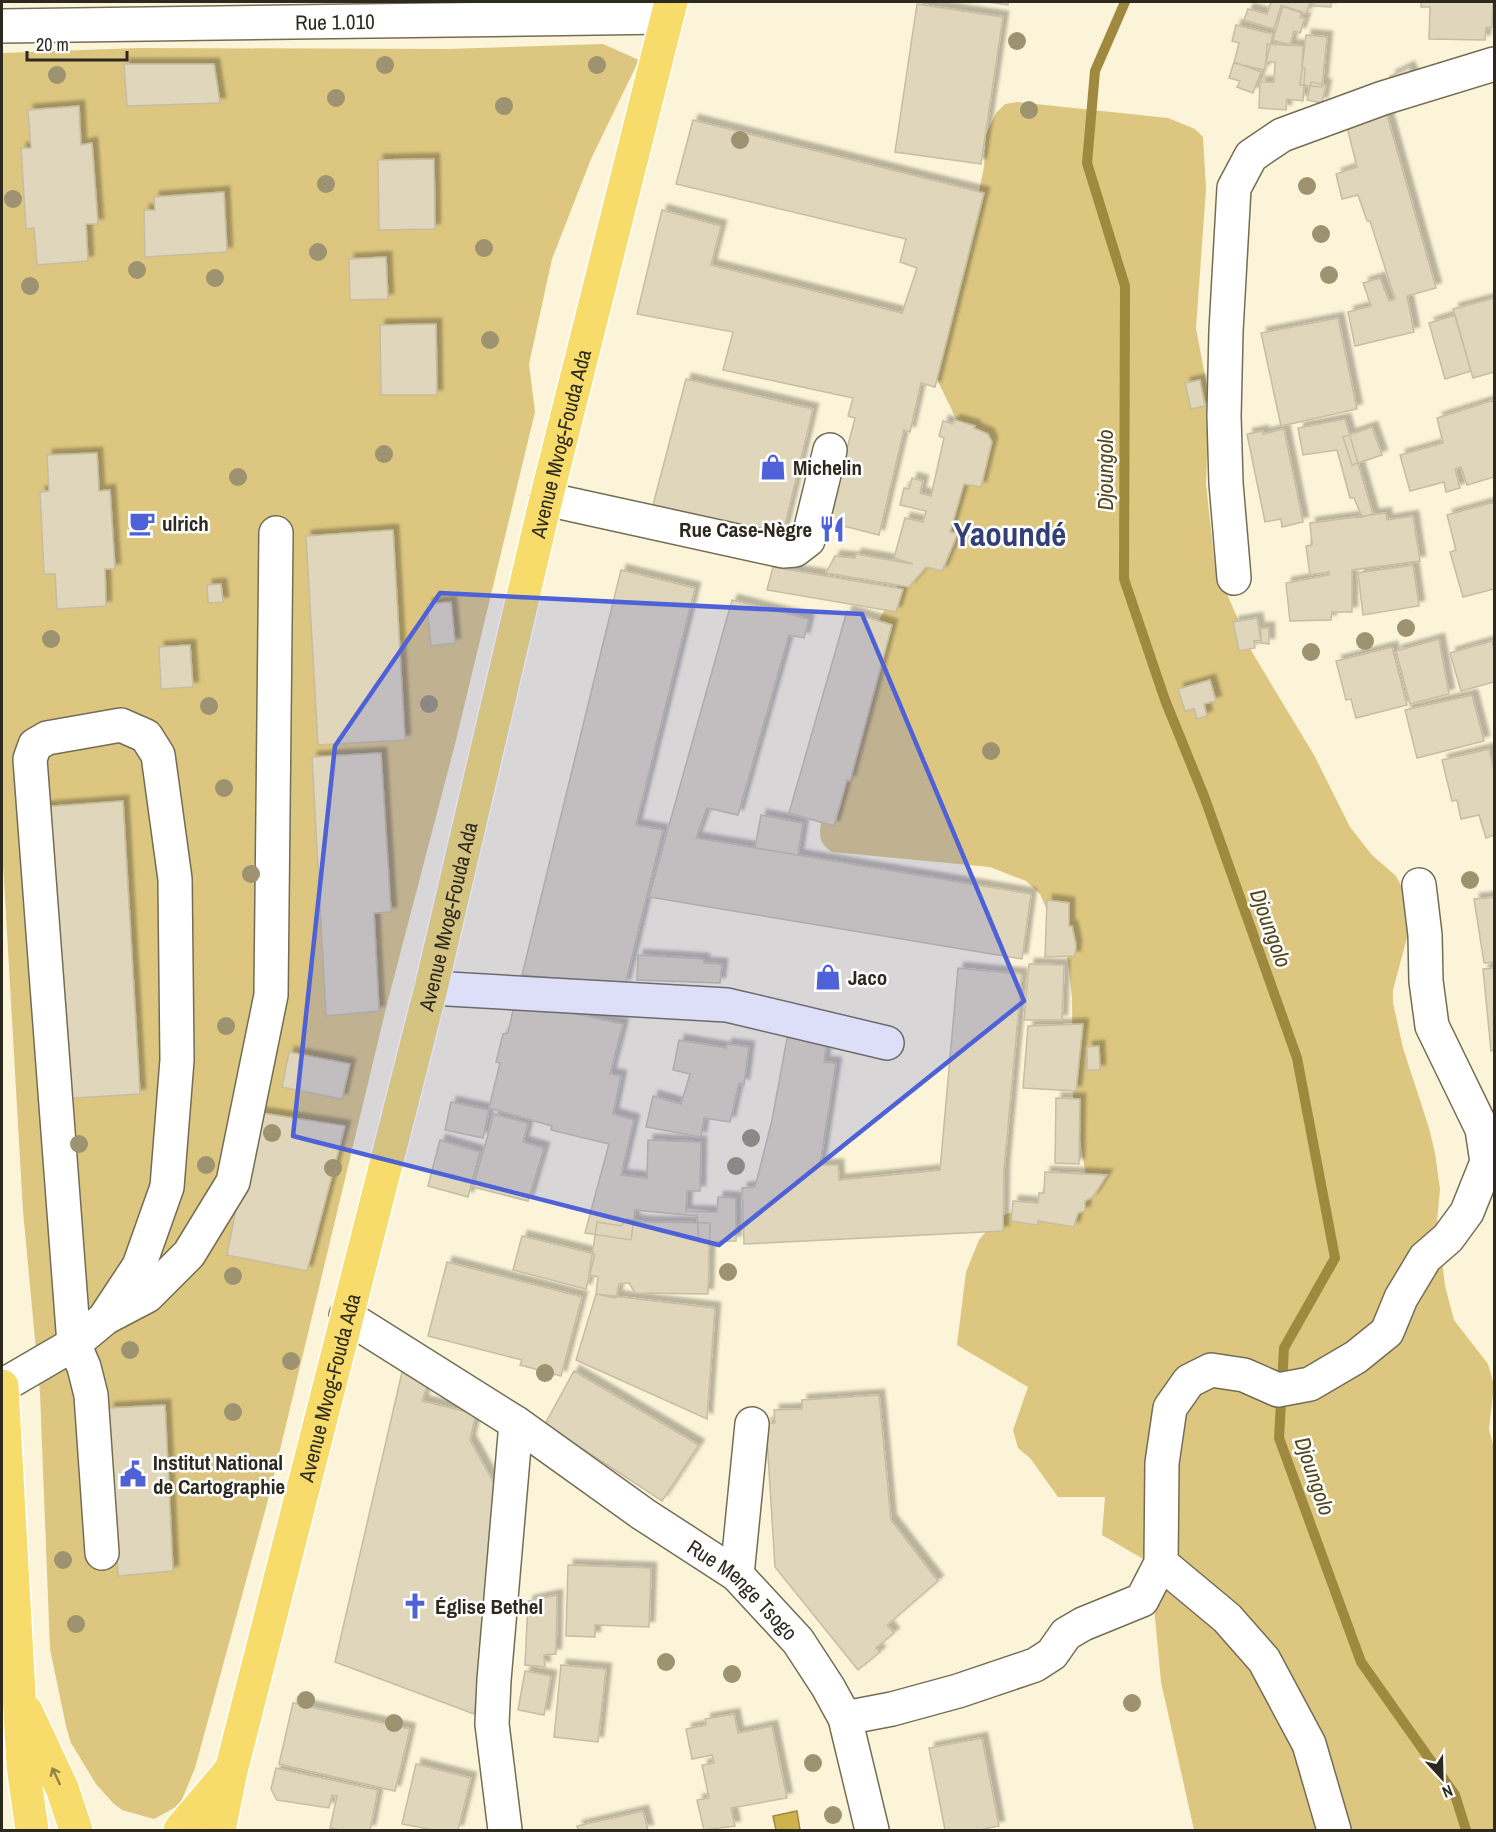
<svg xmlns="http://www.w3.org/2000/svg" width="1496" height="1832" viewBox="0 0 1496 1832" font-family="'Archivo Narrow',sans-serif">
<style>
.green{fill:#dcc680}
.water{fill:#d0b24d;stroke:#9f893f;stroke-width:1.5}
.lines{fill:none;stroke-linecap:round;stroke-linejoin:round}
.stream{stroke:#9f893f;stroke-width:10}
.building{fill:#dfd6bb;stroke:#c6bda3;stroke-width:1.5;filter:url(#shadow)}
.minor-casing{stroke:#746d54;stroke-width:36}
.major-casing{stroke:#fff;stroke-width:36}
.minor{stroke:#fff;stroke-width:33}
.major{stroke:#f7dc6c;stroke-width:33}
.tree{fill:#9d9370}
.oneway{stroke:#928246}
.marked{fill:#4f61d7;fill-opacity:0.2;stroke:#4f61d7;stroke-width:4.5;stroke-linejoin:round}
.labels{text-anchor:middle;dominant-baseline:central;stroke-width:5;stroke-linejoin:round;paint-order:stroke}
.street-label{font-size:21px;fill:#2d291f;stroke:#fff}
.poi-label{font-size:21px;font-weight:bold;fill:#2d291f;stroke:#fff;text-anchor:start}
.water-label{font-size:22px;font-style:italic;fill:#53471d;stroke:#fff}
.town-label{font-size:33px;font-weight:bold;fill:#333f79;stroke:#fff}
</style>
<defs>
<filter id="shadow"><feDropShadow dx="5.5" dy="-5.5" stdDeviation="1.5" flood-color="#0004"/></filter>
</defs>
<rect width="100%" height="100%" fill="#fcf4d8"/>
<path class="green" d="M603 44 639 60 591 159 552 259 529 364 535 412 455 744 387 1004 268 1500 195 1768 181 1802 174 1808 154 1819 122 1810 113 1803 96 1784 71 1743 66 1726 50 1649 40 1393 23 1211 2 846V53L139 48 448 49Z
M1017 102 1168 118 1195 129 1203 137 1206 189 1196 328 1209 397 1206 484 1215 566 1252 652 1314 755 1350 827 1372 855 1396 876 1405 893 1409 930 1393 990V1003L1403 1048 1429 1128 1435 1153 1440 1189 1437 1221 1445 1286 1454 1320 1488 1364 1494 1385 1489 1429 1494 1448V1830H1194L1161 1682 1150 1563 1102 1535 1105 1497H1058L1030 1458 1018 1448 1013 1430 1028 1387 957 1345 966 1272 979 1240 995 1221 1008 1213 1072 1215 1083 1208 1089 1194 1073 1097 1072 998 1068 960 1040 894 1026 881 990 867 832 852C816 841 820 832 822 815L878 622 910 563 942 532 961 429 933 371 975 211 984 167 986 134 996 113 1005 104Z"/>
<path class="water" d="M797 1811 800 1830H776L773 1816Z"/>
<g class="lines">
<path class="stream" d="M1125 2 1095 71 1087 163 1125 286 1124 579 1165 700 1204 796 1297 1058 1335 1258 1284 1348 1279 1438 1361 1662 1455 1795 1466 1830"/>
</g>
<path class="building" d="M987 2H1008V5Z
M1271 2H1310L1306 14 1281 6 1274 29 1244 20 1248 9 1267 14Z
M1314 2H1331V7L1314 6Z
M1421 2H1493L1492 27 1486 28 1485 40 1429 39 1430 7H1421Z
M917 4 1003 17 981 164 895 152Z
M1283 6 1302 12 1300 17 1305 18 1300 33 1294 31 1290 45 1273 40Z
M1236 25 1273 34 1264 70 1234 63 1239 43 1232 41Z
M1306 35 1327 37 1322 87 1300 85Z
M1267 44 1303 46 1302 68H1305L1303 101 1287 99 1286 110 1259 108 1260 82H1274L1275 62H1266Z
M1234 62 1261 72 1253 93 1237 87 1240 81 1229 78Z
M124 64H214L220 103 127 106Z
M1409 67 1415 80 1395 87 1390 76Z
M1311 82 1326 85 1322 103 1307 100Z
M79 106 81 145 92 143 98 224H86L88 261 37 265 34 228 26 229 21 148H31L28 110Z
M1387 115 1436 288 1407 296 1414 332 1355 346 1348 312 1371 306 1363 283 1380 278 1389 301 1395 299 1370 221H1367L1358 195 1342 199 1336 174 1357 167 1347 127Z
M693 120 984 193 935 387 921 383 910 432 904 430 879 535 828 522 855 418 848 416 853 398 723 370 733 332 637 314 662 210 721 226 711 265 902 313 917 268 900 262 906 239 676 184Z
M434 159 435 229 379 230 378 160Z
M224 192 227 252 145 257 144 210H155L154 197Z
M386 257 388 299 350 300 349 259Z
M1494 298V372L1473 378 1453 309Z
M1455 315 1471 371 1445 379 1429 323Z
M1338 318 1357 409 1281 426 1261 333Z
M436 324 437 395H381L380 325Z
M686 379 813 409 782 537 653 505Z
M1200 380 1205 406 1191 409 1185 383Z
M1494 400V477L1467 485 1461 467 1455 469 1460 488 1446 492 1444 482 1410 491 1400 455 1443 443 1437 418Z
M1345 419 1373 514 1362 517 1354 498H1350L1337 450 1303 455 1298 428Z
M955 420 975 426 974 428 988 434 992 442 981 487 964 484 950 532 958 533 942 571 926 567 909 587 826 573 835 556 855 558 856 554 913 564 894 558 905 518 923 522 926 511 900 505 904 488 909 489 912 478 923 481 920 493 931 496 944 438 939 436 943 421 953 424Z
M1372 427 1382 455 1352 465 1343 437Z
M1284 429 1303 522 1282 527 1281 519 1265 522 1247 434 1263 431V434Z
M97 453 99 491 110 490 115 569H105L106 606 57 609 55 574H44L40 492 49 491 47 455Z
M1494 502V589L1463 597 1450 552 1456 550 1447 515Z
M1386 513 1387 520 1413 516 1420 561 1352 570V612H1332L1331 620 1290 621 1286 583 1329 575V572L1310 575 1306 546 1312 545 1310 523Z
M393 530 405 740 318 745 306 536Z
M1413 565 1419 606 1363 615 1358 573Z
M773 567 903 589 896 612 767 590Z
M621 570 695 588 636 825 663 830 625 985 522 975Z
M221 584 223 602 208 603 207 585Z
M732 600 809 619 804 638 789 635 738 815 707 808 696 838 1031 894 1022 959 649 897Z
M451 602 455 643 431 646 427 604Z
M847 611 892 625 850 781 847 780 834 826 789 813Z
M1257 618 1261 640 1254 641 1255 648 1239 651 1233 622Z
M1261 628H1269V644L1261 643Z
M1439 639 1449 694 1410 704 1396 651Z
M1492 641 1494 649V682L1461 691 1450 653Z
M190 645 193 687 161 689 159 647Z
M1392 647 1407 705 1356 718 1351 699 1346 700 1336 661Z
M1210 680 1216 701 1204 704 1207 716 1197 719 1194 709 1185 711 1178 689Z
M1472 695 1484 741 1417 758 1405 710Z
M1489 749 1494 770V835L1486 838 1479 815 1461 819 1457 800 1452 801 1442 760Z
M381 753 391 912 374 913 379 1011 326 1016 312 757Z
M123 801 140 1094 59 1099 41 807Z
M761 815 803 823 798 855 755 848Z
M1494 897V962L1484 963 1474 899Z
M1047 900 1069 903V926H1072L1076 945 1075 956 1045 957Z
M638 955 704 959V963L722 964 720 983 637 980Z
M1029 964 1064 965 1062 1020H1024Z
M958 968 1022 974 1004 1171 1003 1231 744 1244 742 1188 755 1187 772 1120 788 1033 827 1039 824 1062 836 1063 820 1165H838L839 1180 940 1170Z
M1494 968V1050L1491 1051 1483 969Z
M515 1001 623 1024 610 1074 621 1076 613 1114 634 1120 621 1175 647 1178 648 1140 701 1142 700 1191H687L686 1211 717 1212 718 1197 736 1198V1241L699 1242 697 1216 635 1210 631 1240 585 1233 609 1144 551 1130 552 1126 489 1108 500 1063 496 1062 503 1034 508 1033Z
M1083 1024 1076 1091 1023 1088 1028 1026Z
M679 1040 726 1048 727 1044 749 1047 744 1084 739 1083 730 1122 704 1118 701 1137 646 1127 653 1096 681 1104 690 1074 673 1070Z
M1099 1046 1100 1070H1087V1047Z
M289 1052 350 1064 342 1099 282 1087Z
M1056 1098 1080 1099 1079 1164 1055 1163Z
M451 1102 489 1110 483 1138 445 1130Z
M255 1112 345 1126 307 1271 227 1255Z
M494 1114 528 1123 523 1142 544 1148 528 1201 473 1187Z
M440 1140 480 1152 468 1197 428 1186Z
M1045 1172 1107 1175 1093 1197 1085 1201V1211L1078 1213 1074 1227 1038 1221V1225L1011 1221 1013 1201 1038 1203 1039 1193H1044Z
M627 1219 645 1222 710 1223 708 1294 635 1293 629 1283 619 1284 616 1298 596 1294 598 1277 589 1275 597 1222 621 1226Z
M522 1236 595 1254 586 1289 513 1270Z
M447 1262 582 1297 561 1376 520 1365 522 1360 428 1336Z
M596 1294 715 1308 707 1419 576 1360Z
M403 1368 431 1376 422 1401 476 1414 470 1440 502 1498 474 1714 335 1662Z
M574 1371 699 1445 662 1501 545 1424Z
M879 1395 891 1520 938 1581 887 1625 894 1633 876 1648 880 1652 858 1670 775 1567 766 1423H775L774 1410 802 1409V1400Z
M165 1405 173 1571 118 1576 109 1408Z
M568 1565 651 1568 649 1627 595 1625V1637L566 1636Z
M557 1595 556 1654 544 1655 545 1667 525 1665 528 1601Z
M561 1665 606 1669 598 1742 554 1737Z
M525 1671 551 1676 544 1715 518 1710Z
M293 1703 410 1729 395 1791 279 1764Z
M734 1714 738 1733 772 1726 787 1798 731 1808 735 1826 704 1830 697 1800 709 1798 702 1765 714 1763 712 1755 692 1759 686 1729 706 1725 705 1719Z
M982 1738 999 1826 979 1830H945L929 1748Z
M416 1764 471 1778 458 1830H433L402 1824Z
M276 1768 378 1790 370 1830H341L330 1828 337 1796 332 1795 329 1808 277 1800 271 1789Z
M643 1811 648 1830H578L577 1826Z"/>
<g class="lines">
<g class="minor-casing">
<g id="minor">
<path id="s1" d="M2 26 667 17"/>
<path d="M546 499 783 551 795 550 808 540 830 450"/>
<path d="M1234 578 1226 483 1224 416 1226 331 1234 188 1251 156 1282 135 1383 98 1494 64"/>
<path d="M431 988 727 1005 887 1043"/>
<path d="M346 1316 516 1423 494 1680 492 1724 505 1830"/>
<path d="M107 1317 147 1296 189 1254 233 1182 271 995 276 533"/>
<path d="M2 1386 74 1344 104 1319 139 1266 167 1187 177 1060 175 879 158 755 146 736 121 725 47 738 35 745 30 759 74 1344 84 1367 91 1395 102 1553"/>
<path id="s2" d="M516 1423 643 1514 737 1575 798 1641 828 1687 845 1718 872 1830"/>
<path d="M1161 1563 1227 1618 1264 1660 1309 1744 1334 1830"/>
<path d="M737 1575 752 1424"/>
<path d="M845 1718 892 1709 958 1691 1035 1665 1052 1654 1066 1634 1083 1624 1142 1600 1161 1563 1162 1463 1170 1408 1189 1381 1211 1370 1244 1375 1278 1390 1310 1384 1356 1357 1387 1332 1401 1298 1425 1258 1448 1238 1467 1212 1487 1162 1482 1129 1432 1026 1426 981 1425 935 1419 885"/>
</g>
</g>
<g class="major-casing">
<g id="major">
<path d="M2 1386 23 1766 32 1830"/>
<path d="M26 1711 62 1788 76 1830"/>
<path d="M180 1830 229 1772"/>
<path id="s3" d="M219 1830 231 1771 431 988 546 499 671 2"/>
</g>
</g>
<use href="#minor" class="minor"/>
<use href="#major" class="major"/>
</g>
<g class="tree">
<circle cx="1017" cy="41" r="9"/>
<circle cx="385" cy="65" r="9"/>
<circle cx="597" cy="65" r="9"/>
<circle cx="57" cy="75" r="9"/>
<circle cx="336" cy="98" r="9"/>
<circle cx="504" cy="106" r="9"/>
<circle cx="1029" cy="110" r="9"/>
<circle cx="740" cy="140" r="9"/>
<circle cx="326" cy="184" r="9"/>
<circle cx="1307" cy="186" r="9"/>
<circle cx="13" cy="199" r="9"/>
<circle cx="1321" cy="234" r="9"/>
<circle cx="484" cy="248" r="9"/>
<circle cx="318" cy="252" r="9"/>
<circle cx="137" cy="270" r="9"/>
<circle cx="1329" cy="275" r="9"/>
<circle cx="215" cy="278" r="9"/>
<circle cx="30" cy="286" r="9"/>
<circle cx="490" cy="340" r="9"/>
<circle cx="384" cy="454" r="9"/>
<circle cx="238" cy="477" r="9"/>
<circle cx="1406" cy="628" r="9"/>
<circle cx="51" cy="639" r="9"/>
<circle cx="1365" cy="641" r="9"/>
<circle cx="1311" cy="652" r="9"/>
<circle cx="429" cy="704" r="9"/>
<circle cx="209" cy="706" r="9"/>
<circle cx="991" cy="751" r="9"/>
<circle cx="224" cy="788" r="9"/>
<circle cx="251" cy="874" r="9"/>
<circle cx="1470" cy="880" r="9"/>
<circle cx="226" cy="1026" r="9"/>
<circle cx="272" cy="1133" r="9"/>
<circle cx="751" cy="1138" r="9"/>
<circle cx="79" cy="1144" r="9"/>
<circle cx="206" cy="1165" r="9"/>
<circle cx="736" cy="1166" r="9"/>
<circle cx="333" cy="1168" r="9"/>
<circle cx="728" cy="1272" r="9"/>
<circle cx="233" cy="1276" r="9"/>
<circle cx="130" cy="1350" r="9"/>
<circle cx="291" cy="1361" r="9"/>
<circle cx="545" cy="1373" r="9"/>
<circle cx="233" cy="1412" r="9"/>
<circle cx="63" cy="1560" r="9"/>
<circle cx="76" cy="1624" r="9"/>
<circle cx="666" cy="1662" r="9"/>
<circle cx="732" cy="1674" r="9"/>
<circle cx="306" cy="1700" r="9"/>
<circle cx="1132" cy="1703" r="9"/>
<circle cx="394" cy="1723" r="9"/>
<circle cx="813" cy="1763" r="9"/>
<circle cx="833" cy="1815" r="9"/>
</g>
<defs><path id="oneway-shaft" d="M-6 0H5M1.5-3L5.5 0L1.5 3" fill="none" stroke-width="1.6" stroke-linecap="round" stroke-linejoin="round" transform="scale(1.5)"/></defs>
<use class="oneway" href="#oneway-shaft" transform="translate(56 1776) rotate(-115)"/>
<path class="marked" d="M440 593 862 614 1024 1001 719 1245 293 1136 335 746Z"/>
<defs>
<g id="shop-bare" transform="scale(2.07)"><path d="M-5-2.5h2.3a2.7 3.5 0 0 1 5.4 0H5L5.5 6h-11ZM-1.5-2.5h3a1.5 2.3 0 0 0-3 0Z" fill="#4f61d7" stroke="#fff" stroke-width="2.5" paint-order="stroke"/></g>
<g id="cafe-bare" transform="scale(2.07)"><path d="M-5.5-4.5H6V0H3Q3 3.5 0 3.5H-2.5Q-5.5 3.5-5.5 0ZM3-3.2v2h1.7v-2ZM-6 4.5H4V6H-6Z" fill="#4f61d7" stroke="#fff" stroke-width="2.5" paint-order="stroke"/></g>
<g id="restaurant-bare" transform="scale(2.07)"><path d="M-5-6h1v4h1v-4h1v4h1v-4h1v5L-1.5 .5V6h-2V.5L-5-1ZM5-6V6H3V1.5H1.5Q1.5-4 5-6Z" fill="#4f61d7" stroke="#fff" stroke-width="2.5" paint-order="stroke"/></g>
<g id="civic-bare" transform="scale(2.07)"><path d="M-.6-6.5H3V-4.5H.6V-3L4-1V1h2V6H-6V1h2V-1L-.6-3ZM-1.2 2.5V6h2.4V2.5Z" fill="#4f61d7" stroke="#fff" stroke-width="2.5" paint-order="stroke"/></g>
<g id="church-bare" transform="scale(2.07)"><path d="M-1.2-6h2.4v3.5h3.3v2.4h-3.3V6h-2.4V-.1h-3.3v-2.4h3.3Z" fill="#4f61d7" stroke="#fff" stroke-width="2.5" paint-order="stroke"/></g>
</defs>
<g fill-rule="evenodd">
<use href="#shop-bare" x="773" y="467"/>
<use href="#cafe-bare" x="142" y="523"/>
<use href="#restaurant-bare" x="832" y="529"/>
<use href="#shop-bare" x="828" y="977"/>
<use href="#civic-bare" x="133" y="1474"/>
<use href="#church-bare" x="415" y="1606"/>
</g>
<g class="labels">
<g class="street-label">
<text stroke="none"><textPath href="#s1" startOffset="333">Rue 1.010</textPath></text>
<text stroke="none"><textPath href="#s3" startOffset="1428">Avenue Mvog-Fouda Ada</textPath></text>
<text stroke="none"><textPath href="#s3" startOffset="942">Avenue Mvog-Fouda Ada</textPath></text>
<text stroke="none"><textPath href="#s3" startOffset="456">Avenue Mvog-Fouda Ada</textPath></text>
<text stroke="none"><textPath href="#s2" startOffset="282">Rue Menge Tsogo</textPath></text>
</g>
<g class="poi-label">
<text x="793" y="467">Michelin</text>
<text x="162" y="523">ulrich</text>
<text x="812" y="529" text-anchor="end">Rue Case-Nègre</text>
<text x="848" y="977">Jaco</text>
<text x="153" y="1462">Institut National<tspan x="153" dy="24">de Cartographie</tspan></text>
<text x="435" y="1606">Église Bethel</text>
</g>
<g class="water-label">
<text transform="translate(1105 470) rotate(-90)">Djoungolo</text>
<text transform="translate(1271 928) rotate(70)">Djoungolo</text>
<text transform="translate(1315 1476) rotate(71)">Djoungolo</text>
</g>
<g class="town-label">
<text x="1010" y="534">Yaoundé</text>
</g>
</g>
<rect width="1496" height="1832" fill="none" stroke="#2d291f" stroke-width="6"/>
<g transform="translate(1442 1778) rotate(158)" stroke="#ffffff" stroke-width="4.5" paint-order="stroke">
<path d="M0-4.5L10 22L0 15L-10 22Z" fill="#2d291f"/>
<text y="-9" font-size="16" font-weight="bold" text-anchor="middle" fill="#2d291f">N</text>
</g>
<path d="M27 51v9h100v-9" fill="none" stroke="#2d291f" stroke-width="3"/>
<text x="36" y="51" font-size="18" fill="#2d291f" stroke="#ffffff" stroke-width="4.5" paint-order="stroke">20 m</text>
</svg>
